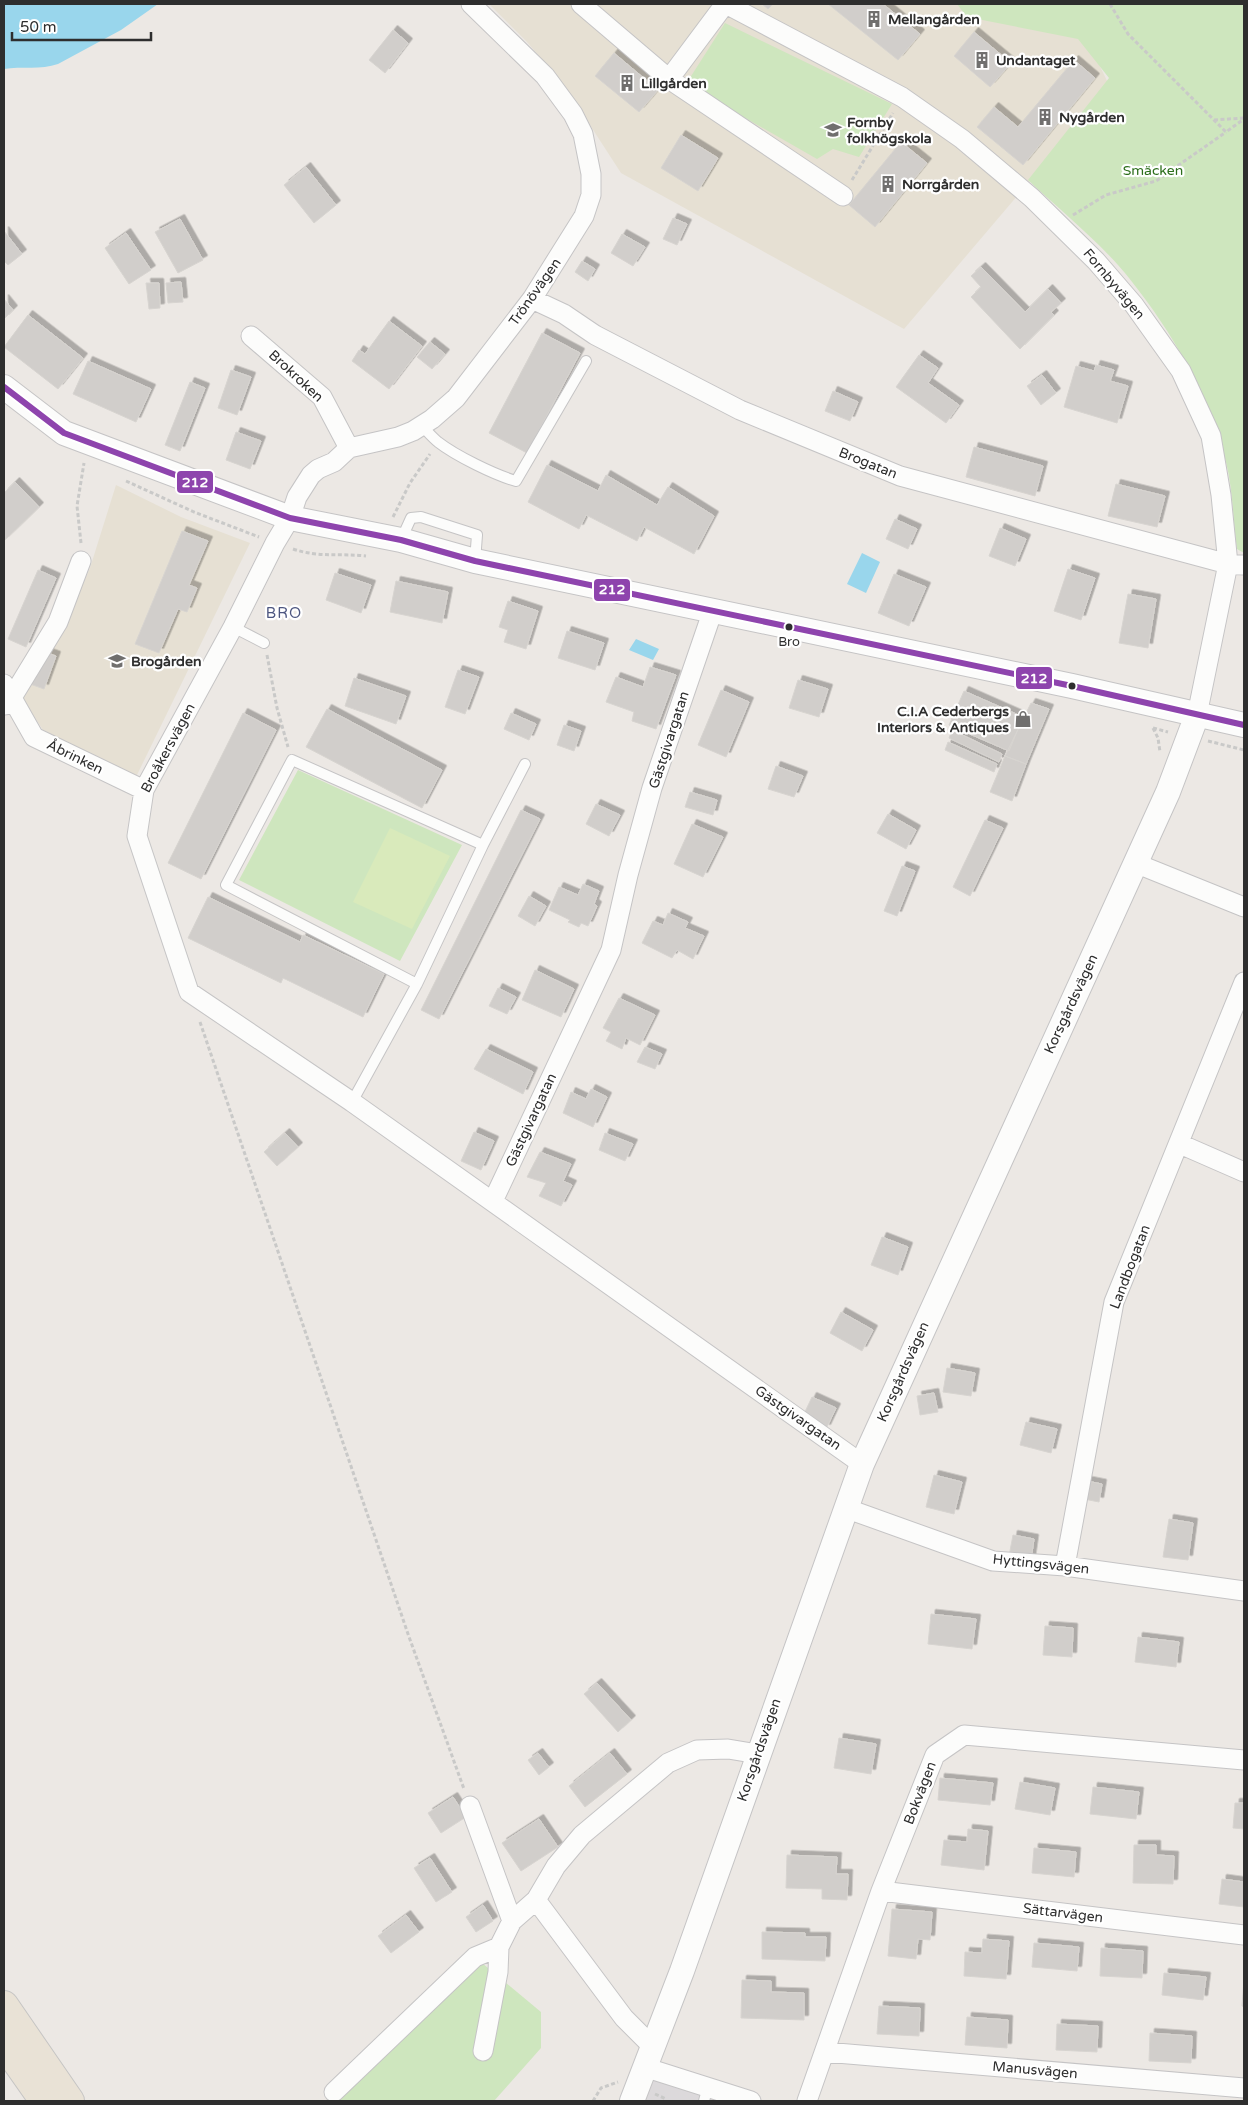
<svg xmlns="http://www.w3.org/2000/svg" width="1248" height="2105" viewBox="0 0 1248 2105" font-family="'Varela Round',sans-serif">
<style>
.industrial{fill:#dcd9db}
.education{fill:#e6e0d3}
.green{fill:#cee6be}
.pitch{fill:#d9eabb}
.water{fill:#99d6ec}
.building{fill:#d1cecb;stroke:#d7d4d0;filter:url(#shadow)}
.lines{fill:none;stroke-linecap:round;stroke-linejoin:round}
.service-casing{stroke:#c5c4c5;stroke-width:12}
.minor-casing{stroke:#c5c4c5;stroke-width:21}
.tertiary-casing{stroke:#c5c4c5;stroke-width:26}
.trunk-casing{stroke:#c6c5c4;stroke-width:30}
.path{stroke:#c9c9c8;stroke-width:3;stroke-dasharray:4 2.5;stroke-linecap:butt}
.service{stroke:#fcfcfb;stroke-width:10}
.minor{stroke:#fcfcfb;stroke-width:19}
.tertiary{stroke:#fcfcfb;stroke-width:24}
.trunk{stroke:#e9e2d6;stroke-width:28}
.bus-1-casing{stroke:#fff;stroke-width:10}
.bus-1{stroke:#8e44ad;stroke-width:6}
.bus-dot{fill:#2e2e2e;stroke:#fff;stroke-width:2}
.labels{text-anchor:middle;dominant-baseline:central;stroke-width:4.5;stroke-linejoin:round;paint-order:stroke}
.bus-label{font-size:13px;fill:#2e2e2e;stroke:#fff}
.poi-label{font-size:14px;font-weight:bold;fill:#2e2e2e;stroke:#fff;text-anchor:start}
.park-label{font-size:14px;fill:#2c6e1b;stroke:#fff}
.street-label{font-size:14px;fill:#2e2e2e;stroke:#fff}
.neighbourhood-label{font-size:15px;letter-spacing:1px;fill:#4d5680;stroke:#fff}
.line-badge{stroke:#fff;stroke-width:2}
.badge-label{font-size:14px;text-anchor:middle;font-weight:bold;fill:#fff}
</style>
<defs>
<filter id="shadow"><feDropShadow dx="4.5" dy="-4.5" stdDeviation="0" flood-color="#0004"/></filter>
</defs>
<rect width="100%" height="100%" fill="#ece8e4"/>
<path class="industrial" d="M644 2067 751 2101H636Z"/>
<path class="education" d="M489 4H981L1078 21 1110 87 904 329 621 173 566 88 527 42Z
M116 485 181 517 250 543 136 777 43 730 20 695 64 626 90 568Z"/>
<path class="green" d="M957 4H1244V553L1237 549C1233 521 1233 490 1226 462 1208 394 1173 333 1129 278 1100 242 1062 212 1028 180L1109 78 1078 39 967 17Z
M725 23 892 104 859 157 833 149 817 159 686 84Z
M298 770 462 845 400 961 239 880Z
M482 1963 541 2012V2048L494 2101H334Z"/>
<path class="pitch" d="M390 828 450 856 412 929 353 902Z"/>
<path class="water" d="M4 4H158L121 30 58 64C41 70 21 66 4 69Z
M862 553 880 562 866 593 847 584Z
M636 639 659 649 653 660 629 650Z"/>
<path class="building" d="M762 4H773L768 9Z
M828 4H883L920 34 898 60Z
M393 30 408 43 385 73 369 60Z
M974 32 1011 63 990 87 954 56Z
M614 53 658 90 639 112 595 76Z
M1074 60 1095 78 1023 165 977 127 994 107 1018 127Z
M681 135 718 158 698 191 661 168Z
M901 142 927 163 875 227 849 205Z
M306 167 336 205 314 223 284 185Z
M673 218 687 224 677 245 663 239Z
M180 219 203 260 178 273 155 232Z
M4 231 22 254 8 265 4 261Z
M126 233 151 270 129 284 105 248Z
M622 234 645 247 633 266 611 253Z
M582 261 595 269 588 281 575 272Z
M981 267 1025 312 1048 289 1061 303 1051 312 1054 315 1020 349 971 297 981 287 971 276Z
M181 282 183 302 168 303 166 283Z
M146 283H159L160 308 149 309Z
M4 299 13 310 4 319Z
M28 315 83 358 58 389 4 347Z
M389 321 422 346 389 389 352 361 359 350 365 354Z
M542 333 580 353 527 453 489 433Z
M430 342 445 354 432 369 417 357Z
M919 355 938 368 928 383 959 405 946 423 896 387Z
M88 361 151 389 136 422 73 394Z
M1096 365 1114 370 1110 381 1128 386 1117 423 1064 407 1076 366 1094 371Z
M231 370 251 377 237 415 218 408Z
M1042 375 1056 393 1041 405 1027 386Z
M190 382 205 388 180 451 165 445Z
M833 391 858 402 850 421 825 411Z
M236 432 261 441 250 469 226 460Z
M974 447 1043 466 1035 496 966 477Z
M547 465 598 491 606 475 657 505 668 487 714 516 694 554 644 527 637 541 586 515 579 529 528 502Z
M15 482 39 507 4 541V493Z
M1116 484 1165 496 1157 527 1108 516Z
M895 519 917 529 908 549 886 539Z
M1000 528 1026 539 1015 566 989 556Z
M182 531 208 541 189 585 197 588 187 612 178 609 159 653 135 644Z
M1068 569 1095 578 1081 620 1054 611Z
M38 570 56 578 26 647 8 639Z
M335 573 371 585 361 613 326 600Z
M894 574 926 587 909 626 878 613Z
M396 581 448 592 442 623 390 612Z
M1128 594 1156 599 1148 648 1119 643Z
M508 601 538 611 526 649 504 642 508 630 499 627Z
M567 631 604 643 595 670 558 658Z
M42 651 56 656 44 689 30 684Z
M650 667 676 675 656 729 632 721 634 712 606 702 616 677 643 687Z
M458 670 479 677 465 714 445 707Z
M354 678 406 696 396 724 345 706Z
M798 680 828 689 819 717 789 708Z
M721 690 749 702 726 757 698 745Z
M964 691 1023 717 1009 751 949 725Z
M1031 703 1049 709 1026 764 1005 756Z
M327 709 442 770 422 808 306 747Z
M243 713 276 730 201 879 168 863Z
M511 713 536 724 529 740 504 729Z
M564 725 581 731 574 751 557 745Z
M952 730 1002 754 999 762 949 738Z
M948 742 997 764 994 772 945 750Z
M1005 756 1026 764 1012 801 990 792Z
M776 766 803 776 794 797 768 789Z
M690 792 717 800 713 815 685 807Z
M596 804 620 815 609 836 586 824Z
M521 810 540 819 439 1019 421 1010Z
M888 814 916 830 906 849 877 833Z
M985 820 1003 828 970 896 953 887Z
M692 824 723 837 703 877 674 864Z
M902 866 915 871 897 916 884 911Z
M583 884 599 891 594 904 597 906 588 926 581 923 579 927 568 922 570 920 549 910 559 887 578 895Z
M529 896 546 906 535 926 518 916Z
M208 897 300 942 303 935 384 974 363 1017 283 978 281 983 188 938Z
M668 913 688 922 685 928 704 936 693 959 677 950 672 958 642 943 653 921 663 925Z
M535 970 574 989 561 1017 522 1000Z
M498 988 516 997 507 1014 489 1006Z
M619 998 655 1015 640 1045 626 1038 622 1049 606 1041 611 1032 603 1028Z
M645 1047 662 1054 655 1069 637 1062Z
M486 1049 533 1072 523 1094 474 1069Z
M591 1089 607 1097 593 1127 563 1113 571 1092 586 1099Z
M474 1132 494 1141 481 1170 461 1161Z
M285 1133 298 1147 277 1166 264 1152Z
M605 1133 633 1144 625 1161 599 1150Z
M540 1152 571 1164 563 1181 572 1185 561 1206 539 1196 546 1183 527 1177Z
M882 1237 908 1247 898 1275 871 1265Z
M841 1312 873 1330 862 1351 830 1333Z
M947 1368 975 1373 971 1396 943 1392Z
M934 1393 938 1412 920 1415 917 1396Z
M812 1397 836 1408 826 1429 802 1418Z
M1026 1422 1057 1429 1051 1453 1020 1445Z
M934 1475 962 1482 954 1514 926 1507Z
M1087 1481 1102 1484 1099 1502 1084 1499Z
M1169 1519 1193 1523 1188 1560 1163 1557Z
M1013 1535 1034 1539 1031 1560 1009 1556Z
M931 1614 976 1619 972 1649 928 1644Z
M1045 1626 1073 1628 1072 1657 1043 1655Z
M1138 1637 1179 1642 1176 1667 1135 1662Z
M597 1683 631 1720 618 1732 584 1694Z
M839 1738 876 1744 871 1774 834 1768Z
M538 1753 549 1767 539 1775 528 1760Z
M610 1753 627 1774 585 1807 569 1786Z
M940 1778 993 1783 990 1805 938 1800Z
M1020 1782 1055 1788 1050 1815 1015 1809Z
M1093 1787 1139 1792 1136 1819 1090 1814Z
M453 1797 466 1817 441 1833 428 1813Z
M1235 1803H1244V1829L1233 1828Z
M539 1819 558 1847 521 1871 502 1843Z
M968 1829 988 1831 984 1870 941 1865 944 1840 967 1842Z
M1134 1845H1156V1855L1174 1856 1173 1884 1133 1883Z
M1034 1848 1076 1852 1074 1877 1032 1873Z
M787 1855 837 1857 836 1874H848L847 1900 822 1899V1889L786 1888Z
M430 1858 452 1892 436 1902 414 1868Z
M1222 1879 1244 1882V1907L1219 1904Z
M483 1905 493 1921 476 1932 466 1917Z
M892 1909 932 1912 930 1940 918 1939 916 1959 888 1956Z
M406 1915 419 1932 391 1953 378 1936Z
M762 1932 805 1933V1937H826L825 1961 762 1959Z
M983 1939 1009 1941 1006 1979 964 1976 965 1952 982 1953Z
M1034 1943 1079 1947 1077 1971 1032 1967Z
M1101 1948 1143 1951 1142 1978 1100 1976Z
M1164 1973 1206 1977 1203 2000 1162 1995Z
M742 1980 771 1981V1992L804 1993V2020L741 2018Z
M1244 1980V2007L1242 2006Z
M879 2006 920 2008 919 2036 877 2034Z
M967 2017 1008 2020 1007 2048 965 2045Z
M1057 2024 1098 2026 1097 2052 1056 2050Z
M1150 2033 1192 2036 1191 2063 1149 2061Z"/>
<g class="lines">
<g class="service-casing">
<path id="service" d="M421 425C427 431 432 437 438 442 456 456 495 475 516 481L586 361
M401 540 411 518 421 517 477 535 475 561
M233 627 264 643
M417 984 226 885 292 760 483 845
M352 1102 417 984 483 845 525 764
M704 2101 708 2086"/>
</g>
<g class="minor-casing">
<path id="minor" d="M471 4 545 76 573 114 583 134 591 174V195L584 216 532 299 456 398 432 419 413 431 398 437 349 448 334 462 318 469 311 475 297 497 290 518 275 543 233 627 144 790 137 836 189 992 352 1102 862 1464
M581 4 669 79 843 196
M726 4 902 97 962 139 1032 198 1096 261 1134 305 1181 371 1211 436 1221 495 1228 564 1197 715
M669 79 725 4
M532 299 564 314 595 335 740 410 900 476 1228 564 1244 565
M251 336 322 397 349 448
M4 684 34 737 144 790
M5 705 11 699 58 622 81 561
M1135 863 1244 907
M1180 1144 1244 1172
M493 1201 611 950 628 875 652 788 713 610
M845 1508 993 1561 1065 1566 1244 1591
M1065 1566 1114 1302 1244 982
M470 1806 512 1921
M881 1891 1244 1935
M536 1900 624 2018 653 2047
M483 2051 498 1972 499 1947 512 1921 536 1900 556 1866 582 1835 668 1763 697 1750 728 1749 758 1754
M825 2052 1244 2088
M644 2067 751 2101
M334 2092 475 1957 499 1947
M807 2101 881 1891 935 1755 964 1735 1244 1760"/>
</g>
<g class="tertiary-casing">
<path id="tertiary" d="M4 387 64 433 290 518 401 540 475 561 1072 686 1244 725
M632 2101 682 1971 862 1464 1168 792 1197 715"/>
</g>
<g class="trunk-casing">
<path id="trunk" d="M4 2005 70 2101
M4 2044 44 2101"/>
</g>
<path class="path" d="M1110 4 1128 34 1226 132 1244 119
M1214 120 1244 118
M852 180 893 113
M1073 215 1106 195 1156 181 1226 132
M126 481 194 512 259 537
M393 517 410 483 430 454
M81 543 77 506 84 463
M293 549C320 558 339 553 366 556
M267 655 277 708 288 747
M1153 728 1158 738 1160 752
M1153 728 1168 732
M1208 741 1244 750
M200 1022 408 1634 464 1789
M655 2094 666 2099
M593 2101 601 2088 618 2082"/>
<use href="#service" class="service"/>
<use href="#minor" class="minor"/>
<use href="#tertiary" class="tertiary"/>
<use href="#trunk" class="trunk"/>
<g class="bus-1-casing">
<path id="bus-1" d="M4 387 64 433 290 518 401 540 475 561 1072 686 1244 725"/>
</g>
<use href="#bus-1" class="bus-1"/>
</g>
<defs>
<g id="building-bare" transform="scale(1.35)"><path d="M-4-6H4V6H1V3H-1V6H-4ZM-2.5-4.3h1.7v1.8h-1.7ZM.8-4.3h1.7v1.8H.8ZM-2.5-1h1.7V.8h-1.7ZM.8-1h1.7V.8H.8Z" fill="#706f6e" stroke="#fff" stroke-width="2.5" paint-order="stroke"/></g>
<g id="school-bare" transform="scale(1.35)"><path d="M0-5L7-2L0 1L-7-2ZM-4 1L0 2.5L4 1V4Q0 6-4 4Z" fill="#706f6e" stroke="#fff" stroke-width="2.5" paint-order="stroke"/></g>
<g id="shop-bare" transform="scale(1.35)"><path d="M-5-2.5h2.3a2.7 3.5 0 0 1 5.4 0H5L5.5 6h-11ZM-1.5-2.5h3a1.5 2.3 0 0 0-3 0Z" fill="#706f6e" stroke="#fff" stroke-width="2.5" paint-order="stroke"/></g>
</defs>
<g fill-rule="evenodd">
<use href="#building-bare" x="874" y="19"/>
<use href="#building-bare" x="982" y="60"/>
<use href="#building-bare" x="627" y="83"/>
<use href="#building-bare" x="1045" y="117"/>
<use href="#school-bare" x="833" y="130"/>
<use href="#building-bare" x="888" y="184"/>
<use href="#school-bare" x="117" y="661"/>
<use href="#shop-bare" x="1023" y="719"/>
</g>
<g class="bus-dot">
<circle cx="789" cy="627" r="4.5"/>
<circle cx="1072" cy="686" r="4.5"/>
</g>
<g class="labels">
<g class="bus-label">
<text x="789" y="642">Bro</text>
</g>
<g class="poi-label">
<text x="888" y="19">Mellangården</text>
<text x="996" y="60">Undantaget</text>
<text x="641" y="83">Lillgården</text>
<text x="1059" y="117">Nygården</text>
<text x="847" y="122">Fornby<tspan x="847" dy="16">folkhögskola</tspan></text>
<text x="902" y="184">Norrgården</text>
<text x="131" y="661">Brogården</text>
<text x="1009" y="711" text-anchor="end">C.I.A Cederbergs<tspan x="1009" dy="16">Interiors &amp; Antiques</tspan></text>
</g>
<g class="park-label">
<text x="1153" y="170">Smäcken</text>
</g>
<g class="street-label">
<text transform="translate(1114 284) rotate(50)">Fornbyvägen</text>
<text transform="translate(535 292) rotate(-55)">Trönövägen</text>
<text transform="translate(296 376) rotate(43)">Brokroken</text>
<text transform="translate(868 463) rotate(22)">Brogatan</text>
<text transform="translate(669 740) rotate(-72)">Gästgivargatan</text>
<text transform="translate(168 748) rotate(-62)">Broåkersvägen</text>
<text transform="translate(75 757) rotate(26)">Åbrinken</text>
<text transform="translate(1071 1004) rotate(-65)">Korsgårdsvägen</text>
<text transform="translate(531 1120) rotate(-65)">Gästgivargatan</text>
<text transform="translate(1130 1267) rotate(-69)">Landbogatan</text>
<text transform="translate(903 1372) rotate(-66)">Korsgårdsvägen</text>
<text transform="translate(798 1418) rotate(35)">Gästgivargatan</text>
<text transform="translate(1041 1564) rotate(6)">Hyttingsvägen</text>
<text transform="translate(759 1750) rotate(-71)">Korsgårdsvägen</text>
<text transform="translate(920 1793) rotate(-69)">Bokvägen</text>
<text transform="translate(1063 1913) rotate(7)">Sättarvägen</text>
<text transform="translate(1035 2070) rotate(5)">Manusvägen</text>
</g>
<g class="neighbourhood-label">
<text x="284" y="613">BRO</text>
</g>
</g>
<g class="line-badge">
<rect x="176" y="470" width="38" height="24" rx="5" fill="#8e44ad"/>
<rect x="593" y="578" width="38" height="24" rx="5" fill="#8e44ad"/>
<rect x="1015" y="666" width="38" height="24" rx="5" fill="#8e44ad"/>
</g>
<g class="badge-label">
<text x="195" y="487">212</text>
<text x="612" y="594">212</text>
<text x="1034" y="683">212</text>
</g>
<rect width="1248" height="2105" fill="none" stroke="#2e2e2e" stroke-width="10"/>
<path d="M12 32v8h139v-8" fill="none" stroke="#2e2e2e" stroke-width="2.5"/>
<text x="20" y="32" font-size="15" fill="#2e2e2e" stroke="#ffffff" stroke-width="4" paint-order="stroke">50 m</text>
</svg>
